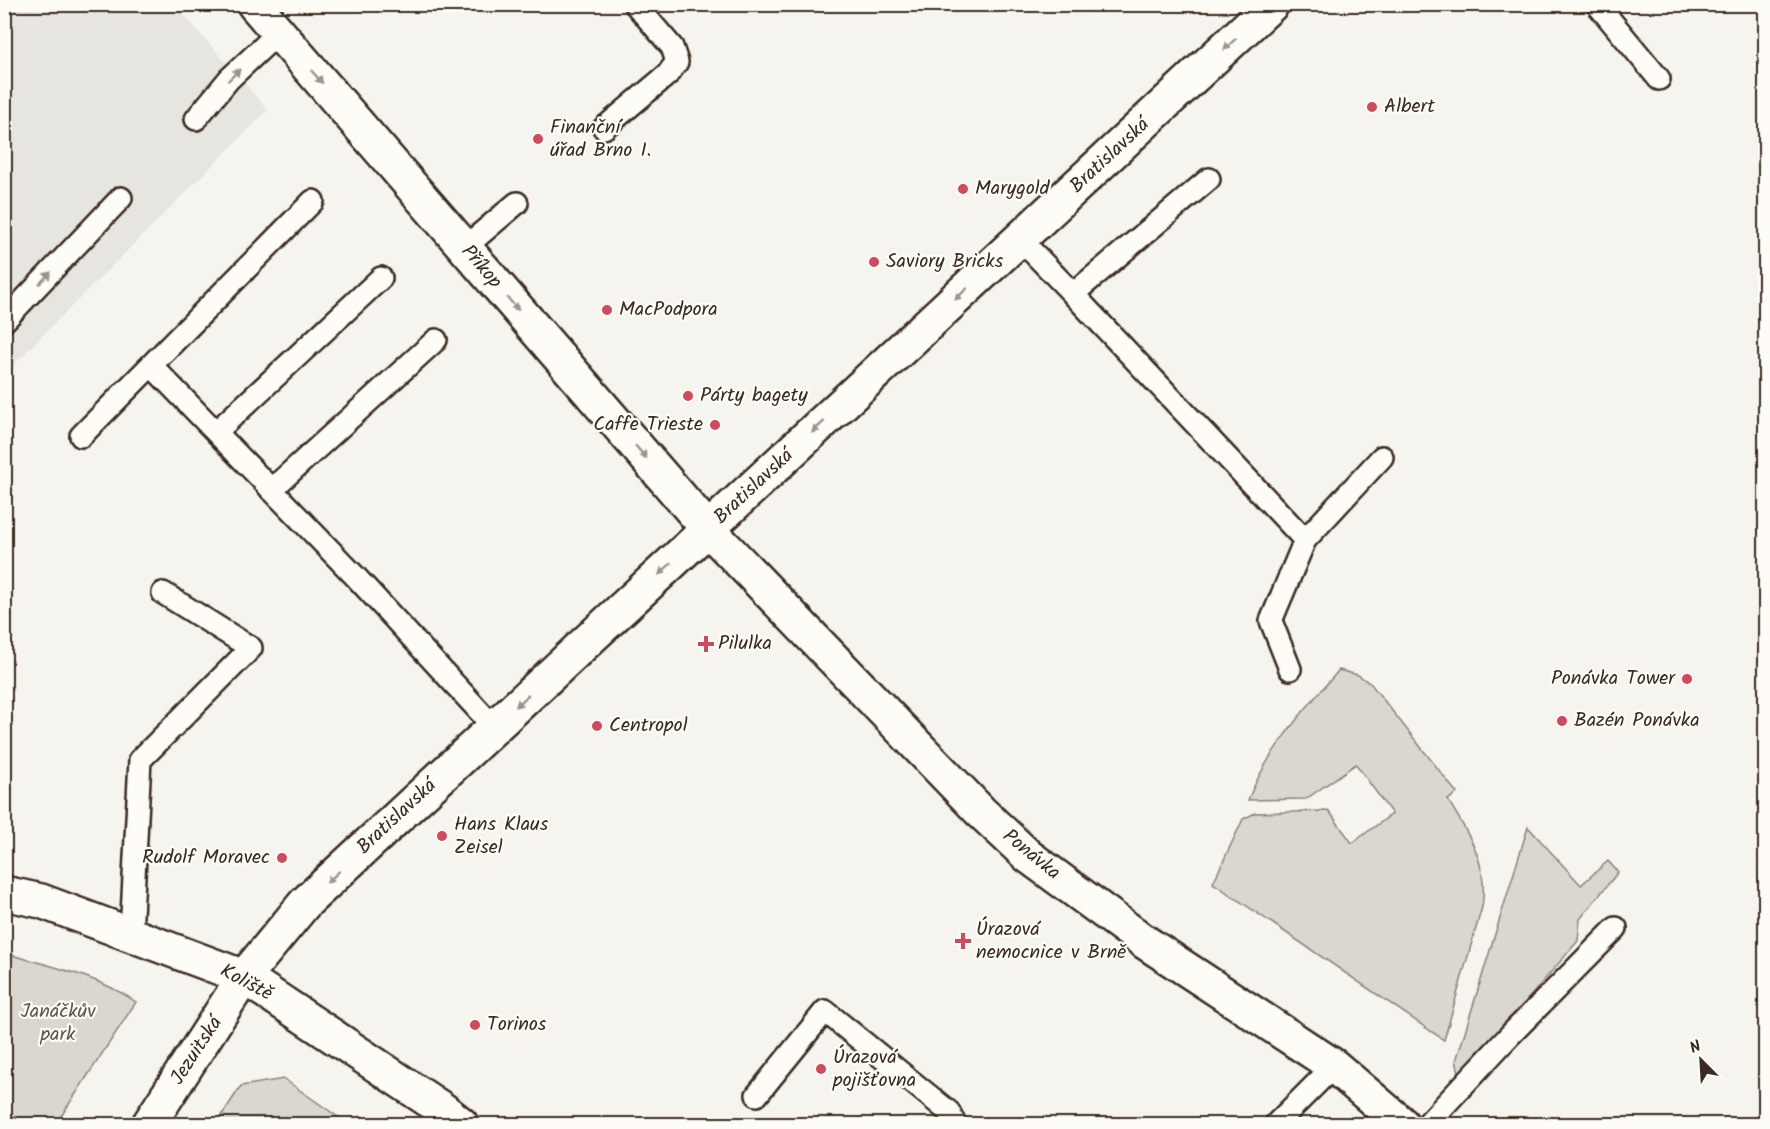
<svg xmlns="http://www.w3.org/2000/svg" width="1770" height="1129" viewBox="0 0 1770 1129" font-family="Kalam,sans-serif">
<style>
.built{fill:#e7e5df}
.green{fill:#dad6d0;stroke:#8a8077;stroke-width:1.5}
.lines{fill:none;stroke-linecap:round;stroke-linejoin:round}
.service-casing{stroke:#3b2a1e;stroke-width:26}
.minor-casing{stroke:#3b2a1e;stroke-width:38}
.tertiary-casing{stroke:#3b2a1e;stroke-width:38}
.secondary-casing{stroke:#3b2a1e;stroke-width:38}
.service{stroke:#fdfcf7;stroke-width:21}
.minor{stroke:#fdfcf7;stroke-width:33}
.tertiary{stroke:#fdfcf7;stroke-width:33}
.secondary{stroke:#fdfcf7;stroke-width:33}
.oneway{fill:#9c938a}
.poi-dot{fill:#d1495b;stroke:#fdfcf7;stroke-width:2}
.labels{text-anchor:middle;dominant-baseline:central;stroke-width:4.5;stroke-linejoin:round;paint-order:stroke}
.poi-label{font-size:20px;fill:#3b2a1e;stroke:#fdfcf7;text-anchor:start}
.street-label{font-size:20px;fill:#3b2a1e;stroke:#fdfcf7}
.park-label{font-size:20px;fill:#63554a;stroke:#fdfcf7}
</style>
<rect width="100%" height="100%" fill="#f5f4ee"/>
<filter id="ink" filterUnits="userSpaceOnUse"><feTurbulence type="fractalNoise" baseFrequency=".0167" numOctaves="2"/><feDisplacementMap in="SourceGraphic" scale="12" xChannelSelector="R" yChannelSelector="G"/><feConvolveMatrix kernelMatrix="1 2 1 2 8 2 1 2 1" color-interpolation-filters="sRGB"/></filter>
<g filter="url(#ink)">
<path class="built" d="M5 5H175L268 110 5 373Z"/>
<path class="green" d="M1339 670 1358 675 1371 684 1457 793 1448 800C1469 835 1489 864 1482 907L1444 1040 1213 883 1243 819 1255 813 1329 811 1352 843 1392 814 1356 764 1306 799 1248 800C1269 748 1303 711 1339 670Z
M1528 827 1581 885 1608 861 1618 872 1580 919 1578 941 1470 1066 1459 1072 1456 1061Z
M4 953C47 965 99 976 136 1002L56 1124H5Z
M284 1079 348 1124H216L241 1086Z"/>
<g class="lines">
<g class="service-casing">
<path id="service" d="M1597 4 1659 79
M196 119 229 79 278 33
M604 128 667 75 677 62 672 47 635 4
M1209 179 1073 294 1305 540 1271 621 1290 669
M1020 239 1073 294
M464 248 517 203
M4 321 121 198
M151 365 355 576 494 727
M216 432 381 278
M81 436 313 201
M271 490 436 340
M1305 540 1382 457
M131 935 140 760 251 648 163 593
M757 1095 825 1011 949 1112 955 1124
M1276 1124 1334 1066
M1427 1124 1511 1034 1616 928"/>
</g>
<g class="minor-casing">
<path id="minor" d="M1272 4 708 529 981 812 1028 856 1145 942 1334 1066 1402 1124
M149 1124 244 977"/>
</g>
<g class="tertiary-casing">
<path id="tertiary" d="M244 977 305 903 708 529 254 4"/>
</g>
<g class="secondary-casing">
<path id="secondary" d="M4 893 41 901 244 977 442 1109 461 1124"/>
</g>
<use href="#service" class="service"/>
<use href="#minor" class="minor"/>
<use href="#tertiary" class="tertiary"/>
<use href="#secondary" class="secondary"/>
</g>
<defs><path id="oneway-solid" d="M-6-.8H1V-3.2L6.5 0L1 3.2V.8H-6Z" transform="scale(1.5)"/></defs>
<g class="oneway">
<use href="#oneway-solid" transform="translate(1230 44) rotate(137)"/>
<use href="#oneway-solid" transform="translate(234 75) rotate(-44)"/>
<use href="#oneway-solid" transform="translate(317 77) rotate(49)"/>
<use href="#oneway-solid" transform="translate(45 278) rotate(-46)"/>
<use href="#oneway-solid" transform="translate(961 294) rotate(137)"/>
<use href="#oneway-solid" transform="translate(513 304) rotate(49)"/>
<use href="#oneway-solid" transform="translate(818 427) rotate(137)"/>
<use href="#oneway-solid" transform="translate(641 452) rotate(49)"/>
<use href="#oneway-solid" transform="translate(665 569) rotate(137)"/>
<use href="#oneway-solid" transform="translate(522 701) rotate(137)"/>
<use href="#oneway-solid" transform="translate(333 877) rotate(137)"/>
</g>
</g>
<g class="poi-dot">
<circle cx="1372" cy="107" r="6"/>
<circle cx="538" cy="139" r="6"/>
<circle cx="963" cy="189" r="6"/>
<circle cx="874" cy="262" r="6"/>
<circle cx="607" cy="310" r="6"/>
<circle cx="688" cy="396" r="6"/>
<circle cx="715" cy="425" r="6"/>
<path d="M703 635h6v6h6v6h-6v6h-6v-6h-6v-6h6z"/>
<circle cx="1687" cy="679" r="6"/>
<circle cx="1562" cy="721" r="6"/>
<circle cx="597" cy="726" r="6"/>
<circle cx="442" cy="836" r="6"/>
<circle cx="282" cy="858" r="6"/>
<path d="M960 932h6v6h6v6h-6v6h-6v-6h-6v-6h6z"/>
<circle cx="475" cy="1025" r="6"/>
<circle cx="821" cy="1069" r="6"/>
</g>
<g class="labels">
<g class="poi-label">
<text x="1384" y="107">Albert</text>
<text x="550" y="128">Finanční<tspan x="550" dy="23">úřad Brno I.</tspan></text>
<text x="975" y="189">Marygold</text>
<text x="886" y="262">Saviory Bricks</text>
<text x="619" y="310">MacPodpora</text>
<text x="700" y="396">Párty bagety</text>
<text x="703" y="425" text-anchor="end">Caffe Trieste</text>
<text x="718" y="644">Pilulka</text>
<text x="1675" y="679" text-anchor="end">Ponávka Tower</text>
<text x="1574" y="721">Bazén Ponávka</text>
<text x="609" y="726">Centropol</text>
<text x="454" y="825">Hans Klaus<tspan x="454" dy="23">Zeisel</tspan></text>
<text x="270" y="858" text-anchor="end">Rudolf Moravec</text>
<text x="976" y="930">Úrazová<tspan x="976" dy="23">nemocnice v Brně</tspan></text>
<text x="487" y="1025">Torinos</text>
<text x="833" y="1058">Úrazová<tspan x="833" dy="23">pojišťovna</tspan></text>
</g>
<g class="street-label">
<text transform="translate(1110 156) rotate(-43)">Bratislavská</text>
<text transform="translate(481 267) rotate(49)">Příkop</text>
<text transform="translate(754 487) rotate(-43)">Bratislavská</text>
<text transform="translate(397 817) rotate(-43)">Bratislavská</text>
<text transform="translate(1031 855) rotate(39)">Ponávka</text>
<text transform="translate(246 983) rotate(28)">Koliště</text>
<text transform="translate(197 1051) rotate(-57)">Jezuitská</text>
</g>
<g class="park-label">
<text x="58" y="1012">Janáčkův<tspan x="58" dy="23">park</tspan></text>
</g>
</g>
<rect width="1770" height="1129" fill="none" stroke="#fdfcf7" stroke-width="24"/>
<rect x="12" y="12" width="1746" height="1105" fill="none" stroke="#3b2a1e" stroke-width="2" filter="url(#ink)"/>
<g transform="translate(1701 1060) rotate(336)" stroke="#fdfcf7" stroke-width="4.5" paint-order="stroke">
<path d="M0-4.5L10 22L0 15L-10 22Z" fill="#3b2a1e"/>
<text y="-9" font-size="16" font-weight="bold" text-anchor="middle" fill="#3b2a1e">N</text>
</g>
</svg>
